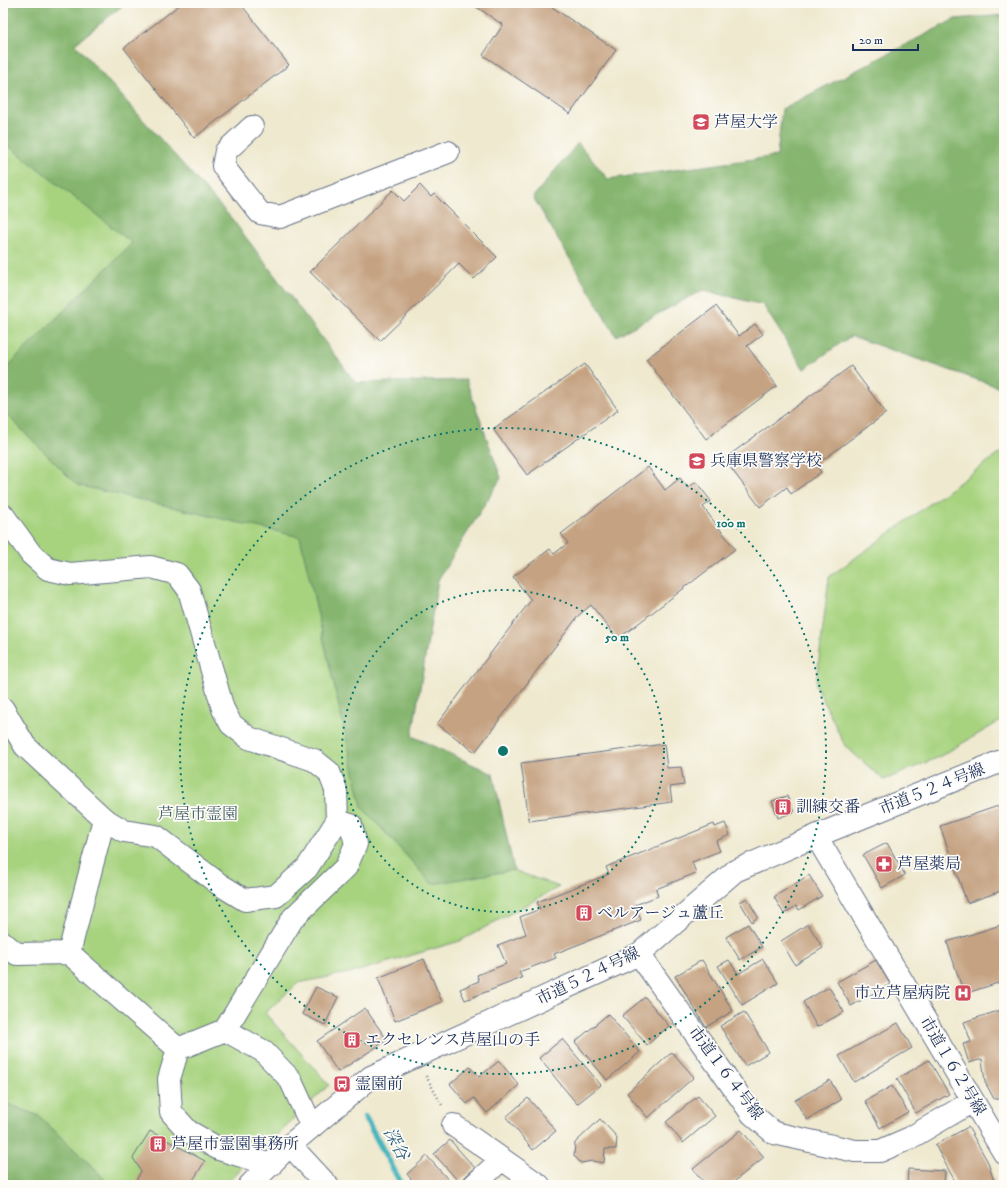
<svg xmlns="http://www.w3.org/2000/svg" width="1007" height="1188" viewBox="0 0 1007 1188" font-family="'IM FELL DW Pica','Noto Serif JP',serif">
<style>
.green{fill:#a7d37f;stroke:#61816e}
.forest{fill:#85b56e;stroke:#507266}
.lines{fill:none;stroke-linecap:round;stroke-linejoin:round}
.stream{stroke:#47b6bf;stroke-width:6}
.building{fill:#c5a281}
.minor-casing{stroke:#657086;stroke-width:24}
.path{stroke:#657086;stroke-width:2.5;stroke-dasharray:1 3;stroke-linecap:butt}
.minor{stroke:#fff;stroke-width:22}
.ring{fill:none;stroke:#0f766e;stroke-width:2;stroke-dasharray:2 4}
.labels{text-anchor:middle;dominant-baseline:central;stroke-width:3.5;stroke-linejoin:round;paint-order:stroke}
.poi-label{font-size:16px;fill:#1b2f5e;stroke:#fdfcf7;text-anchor:start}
.street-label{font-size:16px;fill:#1b2f5e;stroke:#fdfcf7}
.park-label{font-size:16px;fill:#456068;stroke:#fdfcf7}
.water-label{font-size:17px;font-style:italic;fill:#2a5e80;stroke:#fdfcf7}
.centre{fill:#0f766e;stroke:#fdfcf7;stroke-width:2}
.ring-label{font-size:12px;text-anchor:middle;font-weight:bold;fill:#0f766e;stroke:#fdfcf7;stroke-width:3.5;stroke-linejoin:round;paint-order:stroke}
</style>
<rect width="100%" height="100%" fill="#fdfcf7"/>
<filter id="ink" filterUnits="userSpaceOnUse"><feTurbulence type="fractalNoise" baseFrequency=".025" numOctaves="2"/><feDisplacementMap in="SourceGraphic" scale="8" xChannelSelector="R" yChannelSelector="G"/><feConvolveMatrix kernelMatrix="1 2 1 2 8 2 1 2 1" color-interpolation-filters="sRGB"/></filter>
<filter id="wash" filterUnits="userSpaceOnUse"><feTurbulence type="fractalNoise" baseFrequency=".012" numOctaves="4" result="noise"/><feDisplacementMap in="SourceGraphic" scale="16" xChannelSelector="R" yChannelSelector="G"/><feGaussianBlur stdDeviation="0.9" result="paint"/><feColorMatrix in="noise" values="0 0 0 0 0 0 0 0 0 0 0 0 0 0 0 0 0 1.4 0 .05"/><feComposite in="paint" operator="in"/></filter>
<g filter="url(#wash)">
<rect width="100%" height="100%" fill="#efe9cf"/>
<path class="green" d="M3 88 347 486 424 837 559 887 460 941 358 971 298 983 265 1013 329 1085 224 1185H99L104 1178 39 1116 3 1102Z
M1004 450V719L937 758 884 780 845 746 816 685 829 577Z"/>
<path class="forest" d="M3 3H126L75 44 232 219 356 383 466 380 501 478 438 580 412 736 493 774 514 870 432 884 362 807 300 537 77 485 3 411V371L132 243 22 156 3 142Z
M1004 15V389L851 336 804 369 763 305 703 290 616 336 533 197 578 143 608 179 777 156 782 109 955 19Z
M3 1102 39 1116 104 1178 99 1185H87V1183L61 1185H3Z"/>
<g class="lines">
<path class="stream" d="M365 1117 402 1185"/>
</g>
<g id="blocks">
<path class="building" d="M182 3H240L289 65 194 138 124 48Z
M471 3H546L616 50 570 114 483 55 503 25Z
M584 3H757V5H584Z
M420 185 431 197 434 194 497 257 474 279 459 264 380 341 310 272 393 190 404 201Z
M716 306 739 336 755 324 763 334 747 346 777 386 706 439 646 359Z
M585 364 618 410 527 475 493 429Z
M851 366 886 413 816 465 821 472 791 494 787 487 760 507 724 459Z
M648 467 665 490 680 478 688 488 696 482 711 501 703 507 735 549 618 639 591 605 579 615 475 752 437 724 531 600 513 577 550 549 554 554 568 543 561 534Z
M664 744 667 768 681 767 684 785 670 787 672 802 529 821 521 763Z
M787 796 794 812 778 818 772 801Z
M1004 804V890L967 903 940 826Z
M725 823 730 835 716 841 720 851 692 862 696 873 656 889 658 896 635 905 641 920 554 954 556 958 519 972 522 978 465 1000 460 989 479 981 477 975 506 964 498 945 526 934 520 917 540 909 537 902 609 874 606 867 714 824 715 827Z
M887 843 905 875 882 888 863 855Z
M809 875 822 896 799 910 796 906 784 914 774 897Z
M747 898 758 917 752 922 740 902Z
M748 924 762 947 740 960 726 937Z
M808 924 823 948 795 965 781 941Z
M1004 924V981L964 994 947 942Z
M424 959 442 1002 395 1021 378 978Z
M763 959 778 983 742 1005 718 966 729 960 738 974Z
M702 960 733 1011 706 1027 675 976Z
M876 960 890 984 851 1006 837 982Z
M316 987 338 997 325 1025 302 1014Z
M829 987 844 1012 817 1027 803 1002Z
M645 997 669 1026 647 1045 622 1016Z
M365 1008 387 1040 338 1072 317 1041Z
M1004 1009V1099H994L985 1082 982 1059 969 1063 963 1044 971 1042 964 1022Z
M744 1012 769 1052 745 1066 720 1026Z
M608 1014 640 1052 607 1080 575 1042Z
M898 1023 912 1048 854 1082 839 1056Z
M562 1039 601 1085 577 1104 539 1058Z
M672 1052 694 1077 648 1118 627 1093Z
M929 1060 949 1094 916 1113 897 1079Z
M499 1061 519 1085 487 1113 474 1098 467 1104 450 1084 470 1067 479 1077Z
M830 1080 841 1100 807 1120 795 1100Z
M892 1086 908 1112 880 1128 865 1101Z
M698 1096 715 1116 683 1143 666 1122Z
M528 1098 556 1131 533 1150 506 1117Z
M600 1119 617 1137 616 1149H605L604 1163 592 1161 581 1163 574 1156 575 1143Z
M968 1127 988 1162 995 1185H957L955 1181 935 1145Z
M741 1130 764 1157 730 1185H706L693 1169Z
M150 1131 205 1161 190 1185H134L141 1171 133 1158Z
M450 1140 475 1168 459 1182 434 1154Z
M427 1156 453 1185H416L407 1174Z
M908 1169 945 1171 944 1185H907Z"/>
</g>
</g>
<g filter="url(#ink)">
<use href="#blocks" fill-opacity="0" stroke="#657086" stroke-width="1"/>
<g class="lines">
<g class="minor-casing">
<path id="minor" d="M252 127 226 151 223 166 260 213 280 217 448 152
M3 515 31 554 48 569 70 574 151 567 177 574 189 590 223 709 231 724 249 738 314 760 329 772 336 790 337 821 307 868 276 896 245 900 219 884 156 836 124 831 104 819 25 746 3 709
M816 836 1004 1153
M3 943 17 954 69 953 178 1049
M69 953 104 819
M639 954 752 1114 774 1133 855 1151H880L910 1138 973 1101
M225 1030 293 918 346 867 356 844 351 825 337 821
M453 1125 539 1185
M290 1145 327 1185
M271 1165 219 1149 188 1131 171 1112 169 1079 178 1049 225 1030 263 1051 290 1079 312 1127
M250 1185 290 1145 371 1077 639 954 735 871 816 836 1004 760
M474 1185 502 1159"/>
</g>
<path class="path" d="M426 1076 443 1107"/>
<use href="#minor" class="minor"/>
</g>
</g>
<g class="ring">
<circle cx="503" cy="751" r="161"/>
<circle cx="503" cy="751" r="323"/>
</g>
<defs>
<g id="university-square" transform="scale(0.9)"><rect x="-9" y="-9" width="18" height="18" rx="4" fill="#d1495b" stroke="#fdfcf7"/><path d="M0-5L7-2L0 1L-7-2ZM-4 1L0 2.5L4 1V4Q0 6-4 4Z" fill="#fff"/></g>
<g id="school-square" transform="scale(0.9)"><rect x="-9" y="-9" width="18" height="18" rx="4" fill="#d1495b" stroke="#fdfcf7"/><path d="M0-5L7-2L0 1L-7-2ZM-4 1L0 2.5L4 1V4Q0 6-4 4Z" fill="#fff"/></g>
<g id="building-square" transform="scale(0.9)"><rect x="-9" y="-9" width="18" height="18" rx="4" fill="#d1495b" stroke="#fdfcf7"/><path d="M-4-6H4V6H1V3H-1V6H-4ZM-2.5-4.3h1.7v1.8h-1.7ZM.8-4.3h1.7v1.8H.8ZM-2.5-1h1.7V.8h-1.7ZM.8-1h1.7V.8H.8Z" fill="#fff"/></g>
<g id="pharmacy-square" transform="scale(0.9)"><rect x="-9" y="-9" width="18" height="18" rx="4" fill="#d1495b" stroke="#fdfcf7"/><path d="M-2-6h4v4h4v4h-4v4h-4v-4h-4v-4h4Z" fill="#fff"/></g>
<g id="hospital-square" transform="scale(0.9)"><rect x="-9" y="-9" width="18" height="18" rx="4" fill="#d1495b" stroke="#fdfcf7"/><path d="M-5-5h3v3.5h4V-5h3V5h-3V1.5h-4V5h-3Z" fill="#fff"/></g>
<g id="bus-square" transform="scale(0.9)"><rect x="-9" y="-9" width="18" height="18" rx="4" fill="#d1495b" stroke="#fdfcf7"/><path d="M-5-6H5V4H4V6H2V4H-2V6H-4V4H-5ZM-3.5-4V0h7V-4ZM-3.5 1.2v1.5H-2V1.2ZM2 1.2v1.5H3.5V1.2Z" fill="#fff"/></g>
</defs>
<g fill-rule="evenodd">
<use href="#university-square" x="701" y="122"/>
<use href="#school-square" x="697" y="461"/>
<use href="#building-square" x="783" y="807"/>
<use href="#pharmacy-square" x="884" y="864"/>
<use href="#building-square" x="584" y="913"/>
<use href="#hospital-square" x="963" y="993"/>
<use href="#building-square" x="352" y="1040"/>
<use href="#bus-square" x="342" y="1084"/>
<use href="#building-square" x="158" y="1144"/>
</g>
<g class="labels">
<g class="poi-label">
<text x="714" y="122">芦屋大学</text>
<text x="710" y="461">兵庫県警察学校</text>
<text x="796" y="807">訓練交番</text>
<text x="897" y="864">芦屋薬局</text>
<text x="597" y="913">ベルアージュ蘆丘</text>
<text x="950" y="993" text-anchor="end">市立芦屋病院</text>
<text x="365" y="1040">エクセレンス芦屋山の手</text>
<text x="355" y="1084">霊園前</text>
<text x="171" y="1144">芦屋市霊園事務所</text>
</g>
<g class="street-label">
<text transform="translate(932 789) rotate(-22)">市道５２４号線</text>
<text transform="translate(588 976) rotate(-26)">市道５２４号線</text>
<text transform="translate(953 1066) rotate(59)">市道１６２号線</text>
<text transform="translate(726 1073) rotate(53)">市道１６４号線</text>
</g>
<g class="park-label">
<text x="198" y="814">芦屋市霊園</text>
</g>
<g class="water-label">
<text transform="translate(396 1144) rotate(62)">深谷</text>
</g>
</g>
<circle cx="503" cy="751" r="6" class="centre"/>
<g class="ring-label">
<text x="731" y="527">100 m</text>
<text x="617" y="641">50 m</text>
</g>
<rect width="1007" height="1188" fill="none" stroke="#fdfcf7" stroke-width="16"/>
<path d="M853 44v6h65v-6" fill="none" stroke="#1b2f5e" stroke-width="2"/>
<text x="859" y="44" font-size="12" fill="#1b2f5e" stroke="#fdfcf7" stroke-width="3" paint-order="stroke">20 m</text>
</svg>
